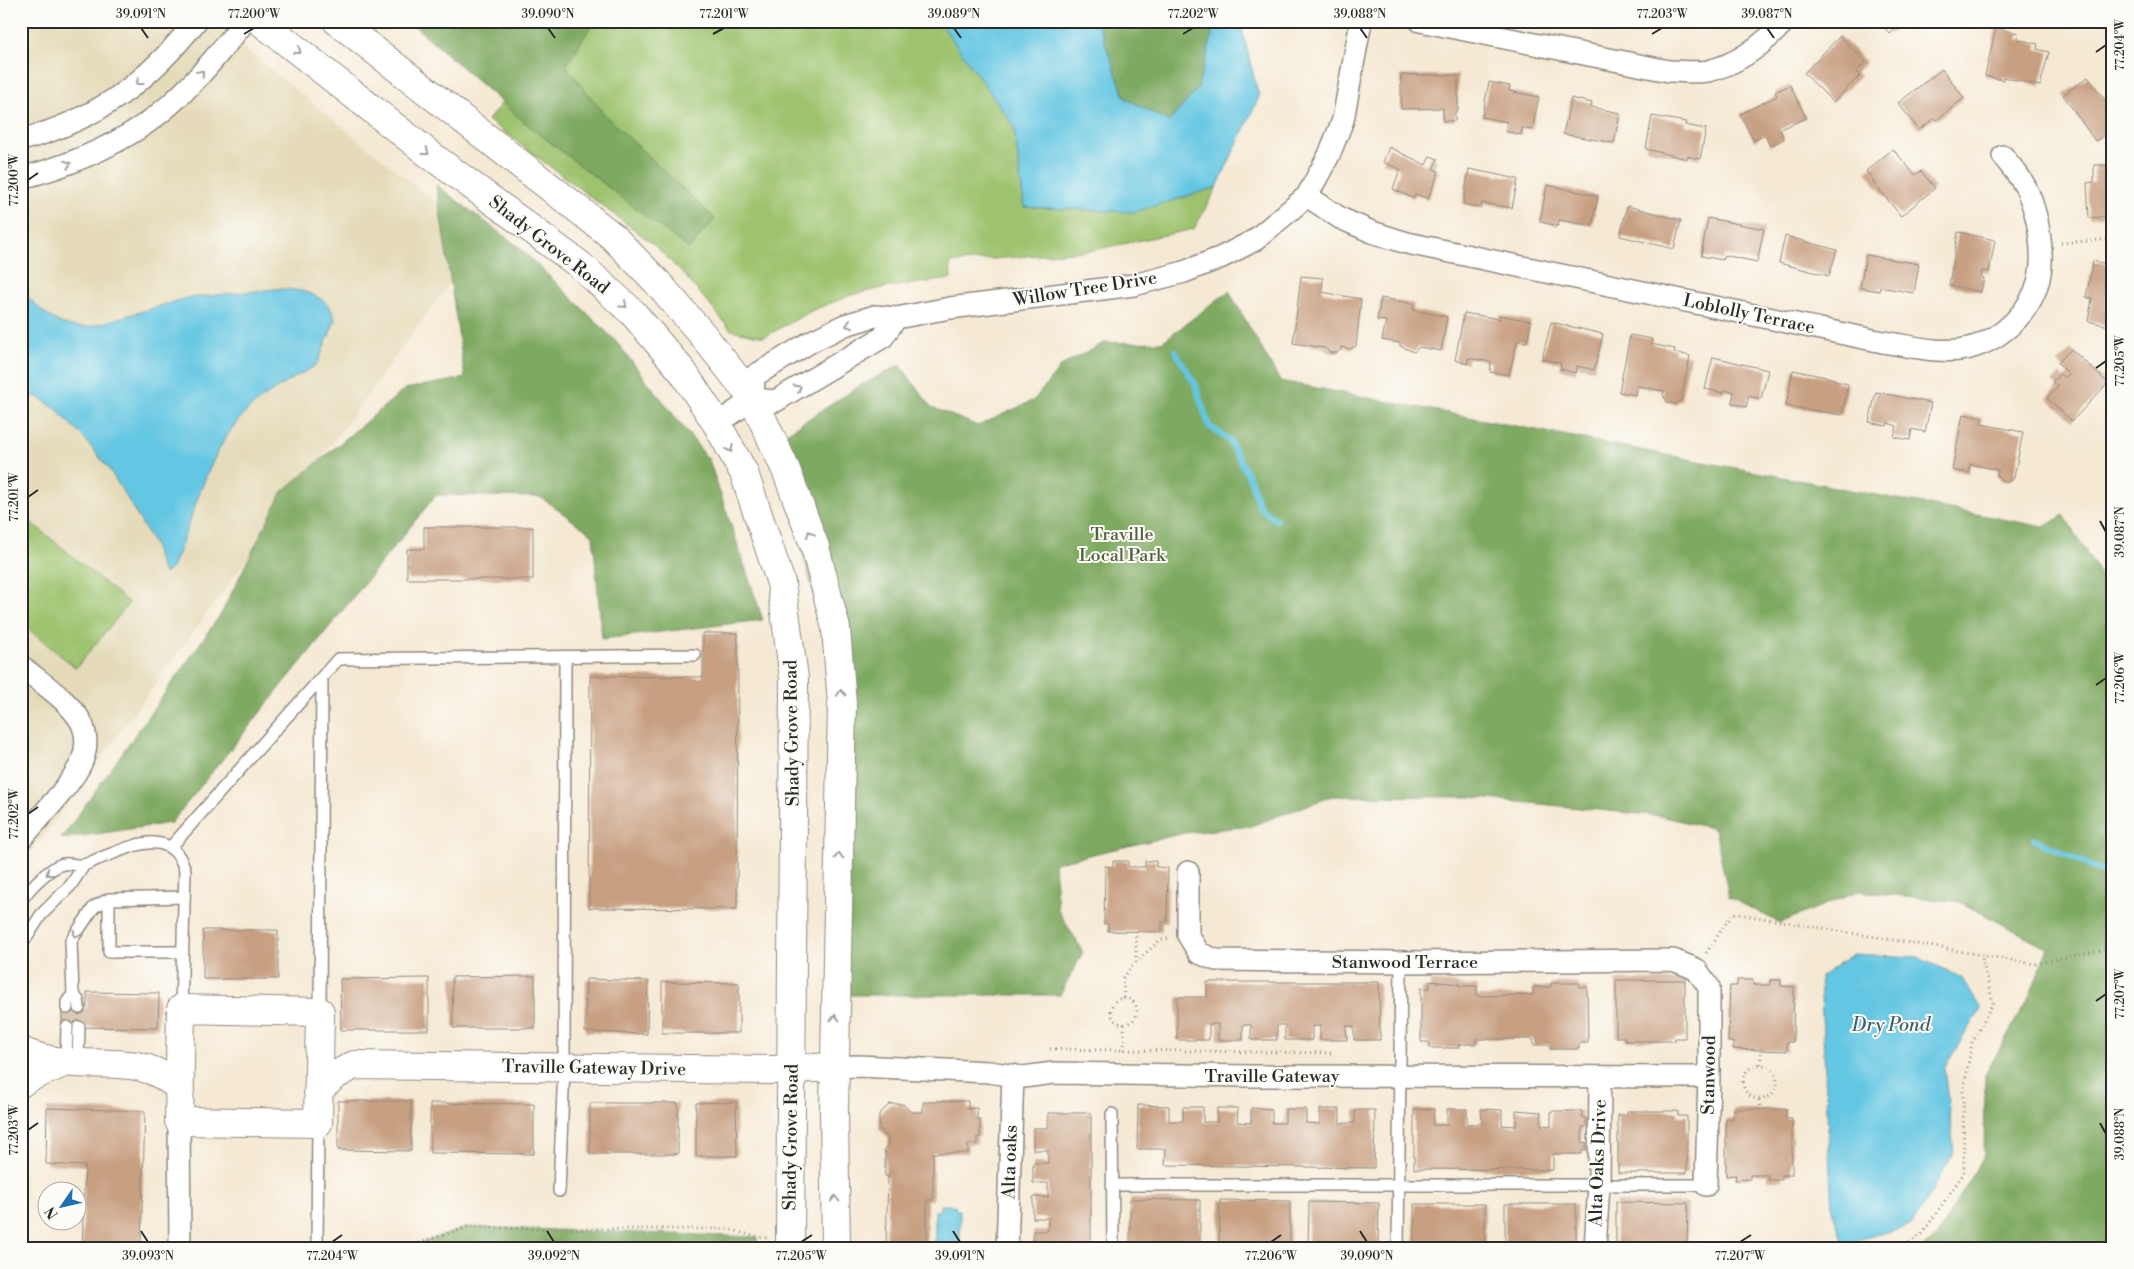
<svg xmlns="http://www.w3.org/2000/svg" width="2134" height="1269" viewBox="0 0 2134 1269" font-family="'Libre Bodoni',serif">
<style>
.built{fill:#e5dbba}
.green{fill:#9dc36e;stroke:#64774c}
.forest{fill:#7ea961;stroke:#546a46}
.water{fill:#64c6e2;stroke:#487886}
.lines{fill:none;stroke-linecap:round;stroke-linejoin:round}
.stream{stroke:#64c6e2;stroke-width:6}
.building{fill:#c79f81}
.service-casing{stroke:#908a80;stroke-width:14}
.minor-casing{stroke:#908a80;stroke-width:24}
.tertiary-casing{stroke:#908a80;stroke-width:30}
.secondary-casing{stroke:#908a80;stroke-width:30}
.path{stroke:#908a80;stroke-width:3;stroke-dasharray:1 4;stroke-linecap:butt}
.service{stroke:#fff;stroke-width:11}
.minor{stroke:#fff;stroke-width:21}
.tertiary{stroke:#fff;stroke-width:28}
.secondary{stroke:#fff;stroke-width:28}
.oneway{stroke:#a0a0a0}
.ticks{fill:none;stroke:#2b2b2b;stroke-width:2}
.labels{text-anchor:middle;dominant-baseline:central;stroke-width:4;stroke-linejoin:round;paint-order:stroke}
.street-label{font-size:18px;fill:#2b2b2b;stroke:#fdfcf7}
.park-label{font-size:18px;fill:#536042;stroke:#fdfcf7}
.water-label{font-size:19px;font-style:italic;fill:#3f616b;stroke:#fdfcf7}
.neatline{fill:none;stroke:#2b2b2b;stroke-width:2}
.ticks-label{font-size:12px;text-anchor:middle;fill:#2b2b2b}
</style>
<rect width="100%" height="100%" fill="#fdfcf7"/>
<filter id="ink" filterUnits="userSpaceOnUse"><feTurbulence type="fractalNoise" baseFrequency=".02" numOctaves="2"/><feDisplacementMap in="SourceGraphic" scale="10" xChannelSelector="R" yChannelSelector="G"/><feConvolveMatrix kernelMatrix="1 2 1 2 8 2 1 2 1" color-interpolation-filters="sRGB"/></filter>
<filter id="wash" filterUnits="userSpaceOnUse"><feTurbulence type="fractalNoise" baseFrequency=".0096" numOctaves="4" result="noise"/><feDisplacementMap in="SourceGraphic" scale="20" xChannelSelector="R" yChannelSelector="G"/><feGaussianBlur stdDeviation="1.12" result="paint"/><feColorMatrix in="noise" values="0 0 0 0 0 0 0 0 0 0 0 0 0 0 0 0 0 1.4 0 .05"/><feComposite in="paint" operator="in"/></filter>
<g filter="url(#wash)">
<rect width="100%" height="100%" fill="#f5e9d4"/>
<path class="built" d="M21 21H210L482 239 21 867Z"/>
<path class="green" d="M568 21H939L1014 126 1024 207 1134 212 1217 187 1194 229 1093 250 950 263 951 279 888 287 854 294 813 310 764 337 731 330 686 277 652 243 488 120Z
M21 514 129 603 76 668 21 623Z"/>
<path class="forest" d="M409 21H594L566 66 606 116 715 219 689 249 530 127Z
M1093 21H1212V36L1198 88 1169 122 1125 98 1099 26Z
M436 185 519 247 615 340 709 460 763 620 602 639 593 535 540 497 436 495 171 823 61 839 221 614 282 492 405 389 465 378Z
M1229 291 1280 381 2044 527 2064 515 2113 596V1248H1922L1937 1236 1984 1155 1985 1075 2030 995 2048 948 1960 902 1858 891 1780 923 1729 897 1715 829 1660 816 1469 797 1332 796 1251 826 1185 833 1054 863 1058 910 1083 952 1060 995H835L842 704 774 441 861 385 900 365 931 407 978 426 1034 400 1061 366 1104 343 1162 342Z
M468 1227 757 1237V1248H405Z"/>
<path class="water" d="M939 21H1093L1099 26 1125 98 1169 122 1198 88 1212 36V21H1240L1259 97 1217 187 1134 212 1024 207 1014 126Z
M276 289C297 288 332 294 335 321L318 362 313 367C289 381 262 395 243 415 205 457 194 517 172 568L165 574 160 565 154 545 130 503 109 469 83 437 56 409 38 397 21 394V290C43 312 56 329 89 327L187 298Z
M1853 954 1917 957 1961 977 1981 1009 1944 1068 1954 1152 1912 1225 1843 1244 1832 1209 1820 977Z
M940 1205H955L956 1210H960V1248H935V1211L940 1210Z"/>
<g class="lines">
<path class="stream" d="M1175 351 1195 384 1209 426 1229 440 1251 481 1259 506 1276 520
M2034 839 2113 877"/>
</g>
<g id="blocks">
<path class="building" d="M1878 21H1904L1890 34Z
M1996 28 2018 33 2017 39 2038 44 2037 49 2049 52 2040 86 2003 77V80L1985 76Z
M1840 36 1866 62 1856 72 1860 76 1833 102 1804 73Z
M1942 69 1964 98 1937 120 1935 118 1919 130 1898 103Z
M1401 75H1458V110L1455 112V121H1443V108L1401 109Z
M2088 77 2113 111V129L2095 141 2063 95Z
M1489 82 1510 86 1509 91 1539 97 1532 130 1522 128 1521 135 1505 131 1507 122 1482 117Z
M1790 85 1806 118 1780 129 1784 139 1770 146 1765 135 1754 141 1740 114 1777 96 1775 92Z
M1571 98 1592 103 1591 107 1620 113 1614 143 1563 134Z
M1652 116 1686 122 1685 125 1706 129 1700 159 1687 156V159L1646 149Z
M1389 147 1426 165 1430 156 1438 159 1433 169 1439 171 1428 199 1416 194 1413 198 1393 189 1400 169 1383 162Z
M1893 149 1915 175 1921 171 1935 188 1901 216 1873 182 1874 181 1866 171Z
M2094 165H2113V216L2089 218 2087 183 2094 182Z
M1469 169 1518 179 1512 208 1482 203 1481 208 1463 204Z
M1547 185 1598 196 1592 226 1559 220 1558 226 1540 222Z
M1627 206 1681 220 1674 249 1620 236Z
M1708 218 1764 229 1757 262 1724 255 1723 260 1701 256Z
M1958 232 1995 240 1989 272 1982 271 1981 277 1984 278 1981 292 1949 285Z
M1785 236 1837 250 1829 276 1779 263Z
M1866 255 1919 264 1914 293 1880 287 1879 291 1860 288Z
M2093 261 2113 265V327L2088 321 2092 299 2086 297Z
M1301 276 1323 278 1322 292 1361 299 1356 346 1350 349 1341 347V349L1337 353H1330L1325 348 1293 343Z
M1381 298 1414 304 1413 310 1447 317 1441 351 1419 347 1414 352 1400 346V343L1382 340 1386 321 1377 320Z
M1464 313 1500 319 1499 315 1531 321 1527 342 1517 341 1509 375 1490 372 1491 362 1468 358V364L1455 360Z
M1551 322 1603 334 1594 370 1577 366 1576 373 1560 369 1561 363 1542 359Z
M1630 335 1652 339 1651 344 1675 349 1674 352 1690 356 1681 400 1675 404 1667 402 1663 395 1664 391 1637 386 1635 395 1619 392Z
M2071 349 2108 383 2072 421 2047 398 2058 387 2052 382 2060 374 2065 378 2069 374 2058 363Z
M1713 357 1768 370 1761 399 1749 396 1746 407 1732 403 1734 392 1724 390V393L1705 389Z
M1793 370 1835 379 1834 381 1848 384 1842 415 1786 406Z
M1876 392 1931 403 1925 432 1912 429 1910 440H1909L1894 437 1897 426 1888 423 1887 426 1869 422Z
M1963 414 1982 418 1981 424 2023 432 2014 478 2007 482 2001 480 1997 475 1998 470 1970 464 1969 473 1952 470Z
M424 527H533V579H407V549H424Z
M703 633H738L737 909 589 908 590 676 703 677Z
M1113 861H1128V867H1145V861H1156V867L1168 868 1167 922H1162V932L1108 931V924H1104L1105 866 1113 867Z
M203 930H278V979H203Z
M535 976V1028H453L452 977Z
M429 978V1030H341L340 979Z
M586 979 648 981 647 1034 585 1032Z
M1616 980H1685V1038H1675V1041H1625V1037H1616Z
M1737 980H1753V985H1770V980H1781V986L1794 987 1793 1042H1787V1051L1733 1049V1042H1728L1730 986H1737Z
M1430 981 1459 984V986H1477V996L1533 995V987H1551V983H1579V987H1587L1588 1043H1579V1049H1550V1045H1533V1039H1476V1044H1459V1048H1429V1042H1421V988H1430Z
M662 982 739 983V1033H662Z
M1207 982H1379L1380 1040H1354V1026H1346L1347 1040H1320V1026H1312V1040H1285V1025H1277V1040H1251V1025H1243V1040H1218V1024H1209V1040H1177V997H1207Z
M87 992 159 993 158 1028 62 1027V1008H87Z
M338 1101H411V1151L338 1150Z
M936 1101H968V1109L977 1108V1120H980V1137H977V1144H968V1153H933V1200H927V1248H886L888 1176H885V1148H888V1138L879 1128V1114L890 1104H903L911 1112H923V1102H936Z
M736 1102 737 1156H696V1103Z
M430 1103 534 1104V1154L430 1153Z
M590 1103H678V1154H590Z
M1138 1105 1169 1106V1121H1183V1107H1203V1122H1217V1108H1238L1237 1122 1251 1123V1108L1272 1109V1123H1285V1109H1306V1123L1320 1124V1109H1340V1123H1355V1110H1375L1374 1168 1165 1165 1166 1149H1137Z
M47 1108 145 1111 141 1248H82L85 1166 46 1164Z
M1414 1109H1434L1433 1125H1447V1109H1467V1124H1482L1481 1109 1502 1110V1125L1516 1126V1110L1541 1112V1125L1551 1126V1111H1582V1117L1586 1118V1127H1582V1143L1586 1142V1150H1582V1154H1553V1170L1414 1169Z
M1733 1109H1786V1119H1792V1175H1782V1180H1768V1175H1750V1179L1735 1180 1736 1175 1726 1176V1119H1733Z
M1627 1111H1678V1116H1687V1173H1618V1115H1627Z
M1048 1113H1091V1248H1033V1231H1048V1218H1033V1197H1048V1183H1033V1163H1048V1150H1033V1128H1048Z
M1130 1199 1200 1200V1248H1130Z
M1220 1200 1290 1201V1248H1219Z
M1309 1202 1379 1203 1378 1248H1308Z
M1616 1202 1688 1203 1687 1248H1616Z
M1414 1204H1485V1248H1414Z
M1505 1204H1576V1248H1505Z"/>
</g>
</g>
<g filter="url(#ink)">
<use href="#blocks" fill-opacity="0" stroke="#908a80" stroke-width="1"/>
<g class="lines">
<g class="service-casing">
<path id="service" d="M170 848 338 659 695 655
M21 900C30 888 42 876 54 868 67 860 71 866 83 865 88 864 93 861 98 859 129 848 171 824 185 870L181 1009
M21 946 41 915 71 885 84 865
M183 952H109V899L184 897
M67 1008V1002L73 994
M79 1008 78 1000 73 994 71 941 94 907 109 899
M320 1012 322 677
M66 1062 67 1027
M78 1063 79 1027
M1112 1114 1113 1248
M1112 1185H1706
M559 1191 564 1067 565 657
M317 1248 318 1123
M1398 1248 1401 962"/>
</g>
<g class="minor-casing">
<path id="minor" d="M1420 21 1669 71C1682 71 1696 73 1708 71 1738 64 1765 43 1785 21
M21 140C97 120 148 82 196 21
M21 178C65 167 106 150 144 125 184 98 215 58 245 21
M1307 196 1340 218 1372 232 1407 243 1883 342C1911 346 1942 355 1970 348 2002 339 2031 312 2039 279 2045 252 2038 215 2027 190 2022 178 2011 167 2003 156
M753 399 754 376 812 341 845 325 875 316 896 318 950 308 1134 285 1184 272 1222 257 1255 240 1307 196 1329 155 1343 120 1361 21
M717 424 753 399 776 401 782 397 883 337 896 318
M21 666C40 682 64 697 78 717 87 729 88 747 82 761 73 783 38 819 21 839
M1188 872V935L1199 953 1216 960 1401 962 1673 960 1696 969 1709 987V1077L1706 1185
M835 1067 857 1066 989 1072 1023 1077 1054 1073 1250 1076 1709 1077
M179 1121 180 1248
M1007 1248 1013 1075
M1595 1248 1599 1185 1600 1077"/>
</g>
<g class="tertiary-casing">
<path id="tertiary" d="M181 1009 320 1012 318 1123 179 1121Z
M21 1051C35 1057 52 1061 66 1062 109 1067 146 1055 180 1089
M21 1083 28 1078 66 1062
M318 1091 334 1076 354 1065 771 1070 835 1067"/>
</g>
<g class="secondary-casing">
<path id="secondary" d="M260 21 433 157 580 265 633 313 683 372 717 424 744 473 781 583 794 678 790 1248
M337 21 611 235 657 282 702 334 753 399 786 470 815 547 836 628 842 704 834 1112 836 1248"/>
</g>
<path class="path" d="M2061 243 2113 239
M2113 431V532
M1136 936V962
M1706 953 1733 913 2035 964 2113 948
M1124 998 1123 978 1133 965 1160 940 1168 939
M1111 1011a13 13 0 1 1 26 0a13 13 0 1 1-26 0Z
M1050 1049 1334 1053
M1124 1050V1024
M1760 1064 1761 1050
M1743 1082a17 17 0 1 1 34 0a17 17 0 1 1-34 0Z
M1759 1100 1761 1109
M405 1248 468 1227 559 1229H728L757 1237 767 1238
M1901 1248 1922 1234 1964 1173 1963 1092 1972 1043 1993 1003 1981 955"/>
<use href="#service" class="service"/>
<use href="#minor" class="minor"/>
<use href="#tertiary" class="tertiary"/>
<use href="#secondary" class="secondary"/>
</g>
<defs><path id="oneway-chevron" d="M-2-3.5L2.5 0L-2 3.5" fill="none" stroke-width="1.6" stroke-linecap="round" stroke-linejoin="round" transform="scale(1.25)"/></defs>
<g class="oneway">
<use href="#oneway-chevron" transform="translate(298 51) rotate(38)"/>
<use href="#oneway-chevron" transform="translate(201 73) rotate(-49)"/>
<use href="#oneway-chevron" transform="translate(139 82) rotate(142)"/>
<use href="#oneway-chevron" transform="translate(426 152) rotate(38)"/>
<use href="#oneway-chevron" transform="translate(68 164) rotate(-21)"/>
<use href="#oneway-chevron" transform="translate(624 305) rotate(42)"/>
<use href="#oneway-chevron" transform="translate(849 325) rotate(161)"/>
<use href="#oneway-chevron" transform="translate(798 388) rotate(-31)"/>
<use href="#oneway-chevron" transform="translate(730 449) rotate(61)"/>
<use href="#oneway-chevron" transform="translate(810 534) rotate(-111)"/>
<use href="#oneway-chevron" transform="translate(841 693) rotate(-94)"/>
<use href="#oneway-chevron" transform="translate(839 856) rotate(-89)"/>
<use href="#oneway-chevron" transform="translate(49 873) rotate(142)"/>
<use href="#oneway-chevron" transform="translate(76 934) rotate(124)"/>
<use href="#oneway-chevron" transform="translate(835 1018) rotate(-90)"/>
<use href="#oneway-chevron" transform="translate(835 1199) rotate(-91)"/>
</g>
</g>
<path class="ticks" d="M141 28 148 38M548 28 555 38M954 28 961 38M1360 28 1367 38M1767 28 1774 38M244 34 254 28M713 34 724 28M1183 34 1193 28M1652 34 1662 28M2096 52 2106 45M28 180 38 173M2096 368 2106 361M28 497 38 490M2100 521 2106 532M2096 685 2106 678M28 814 38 807M2096 1001 2106 994M2100 1123 2106 1134M28 1130 38 1123M141 1231 148 1242M547 1231 554 1242M953 1231 960 1242M1360 1231 1367 1242M332 1242 342 1235M801 1242 812 1235M1271 1242 1281 1235M1740 1242 1751 1235"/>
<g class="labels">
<g class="street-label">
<text transform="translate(549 245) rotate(38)">Shady Grove Road</text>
<text transform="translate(1085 289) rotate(-9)">Willow Tree Drive</text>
<text transform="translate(1749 314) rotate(12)">Loblolly Terrace</text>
<text transform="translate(792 733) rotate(-91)">Shady Grove Road</text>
<text x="1405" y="962">Stanwood Terrace</text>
<text transform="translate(594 1068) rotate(1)">Traville Gateway Drive</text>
<text transform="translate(1709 1075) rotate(-89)">Stanwood</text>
<text x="1272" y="1076">Traville Gateway</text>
<text transform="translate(791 1137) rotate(-89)">Shady Grove Road</text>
<text transform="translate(1010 1162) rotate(-88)">Alta oaks</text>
<text transform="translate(1598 1163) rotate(-88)">Alta Oaks Drive</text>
</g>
<g class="park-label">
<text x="1122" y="534">Traville<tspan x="1122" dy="21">Local Park</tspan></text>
</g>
<g class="water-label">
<text x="1891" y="1025">Dry Pond</text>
</g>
</g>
<rect width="2134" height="1269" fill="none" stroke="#fdfcf7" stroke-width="55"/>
<g transform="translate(62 1206) rotate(236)"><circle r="24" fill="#fdfcf7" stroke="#a9a8a5"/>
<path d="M0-4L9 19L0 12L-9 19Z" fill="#1f6fb2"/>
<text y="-8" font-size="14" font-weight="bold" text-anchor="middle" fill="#2b2b2b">N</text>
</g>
<rect x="28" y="28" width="2078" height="1214" class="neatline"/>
<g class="ticks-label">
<text x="141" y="18">39.091°N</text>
<text x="254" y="18">77.200°W</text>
<text x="548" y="18">39.090°N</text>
<text x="724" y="18">77.201°W</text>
<text x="954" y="18">39.089°N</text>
<text x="1193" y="18">77.202°W</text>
<text x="1360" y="18">39.088°N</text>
<text x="1662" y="18">77.203°W</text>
<text x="1767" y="18">39.087°N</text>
<text transform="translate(2120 45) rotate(-90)" y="4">77.204°W</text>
<text transform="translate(14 180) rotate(-90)" y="4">77.200°W</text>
<text transform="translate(2120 361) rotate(-90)" y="4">77.205°W</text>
<text transform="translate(14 497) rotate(-90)" y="4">77.201°W</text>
<text transform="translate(2120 532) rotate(-90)" y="4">39.087°N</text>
<text transform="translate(2120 678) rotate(-90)" y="4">77.206°W</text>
<text transform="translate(14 814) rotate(-90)" y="4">77.202°W</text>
<text transform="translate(2120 994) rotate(-90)" y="4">77.207°W</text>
<text transform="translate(14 1130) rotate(-90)" y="4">77.203°W</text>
<text transform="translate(2120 1134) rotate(-90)" y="4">39.088°N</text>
<text x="148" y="1260">39.093°N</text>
<text x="332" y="1260">77.204°W</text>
<text x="554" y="1260">39.092°N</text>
<text x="801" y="1260">77.205°W</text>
<text x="960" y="1260">39.091°N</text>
<text x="1271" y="1260">77.206°W</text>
<text x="1367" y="1260">39.090°N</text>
<text x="1740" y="1260">77.207°W</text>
</g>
</svg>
